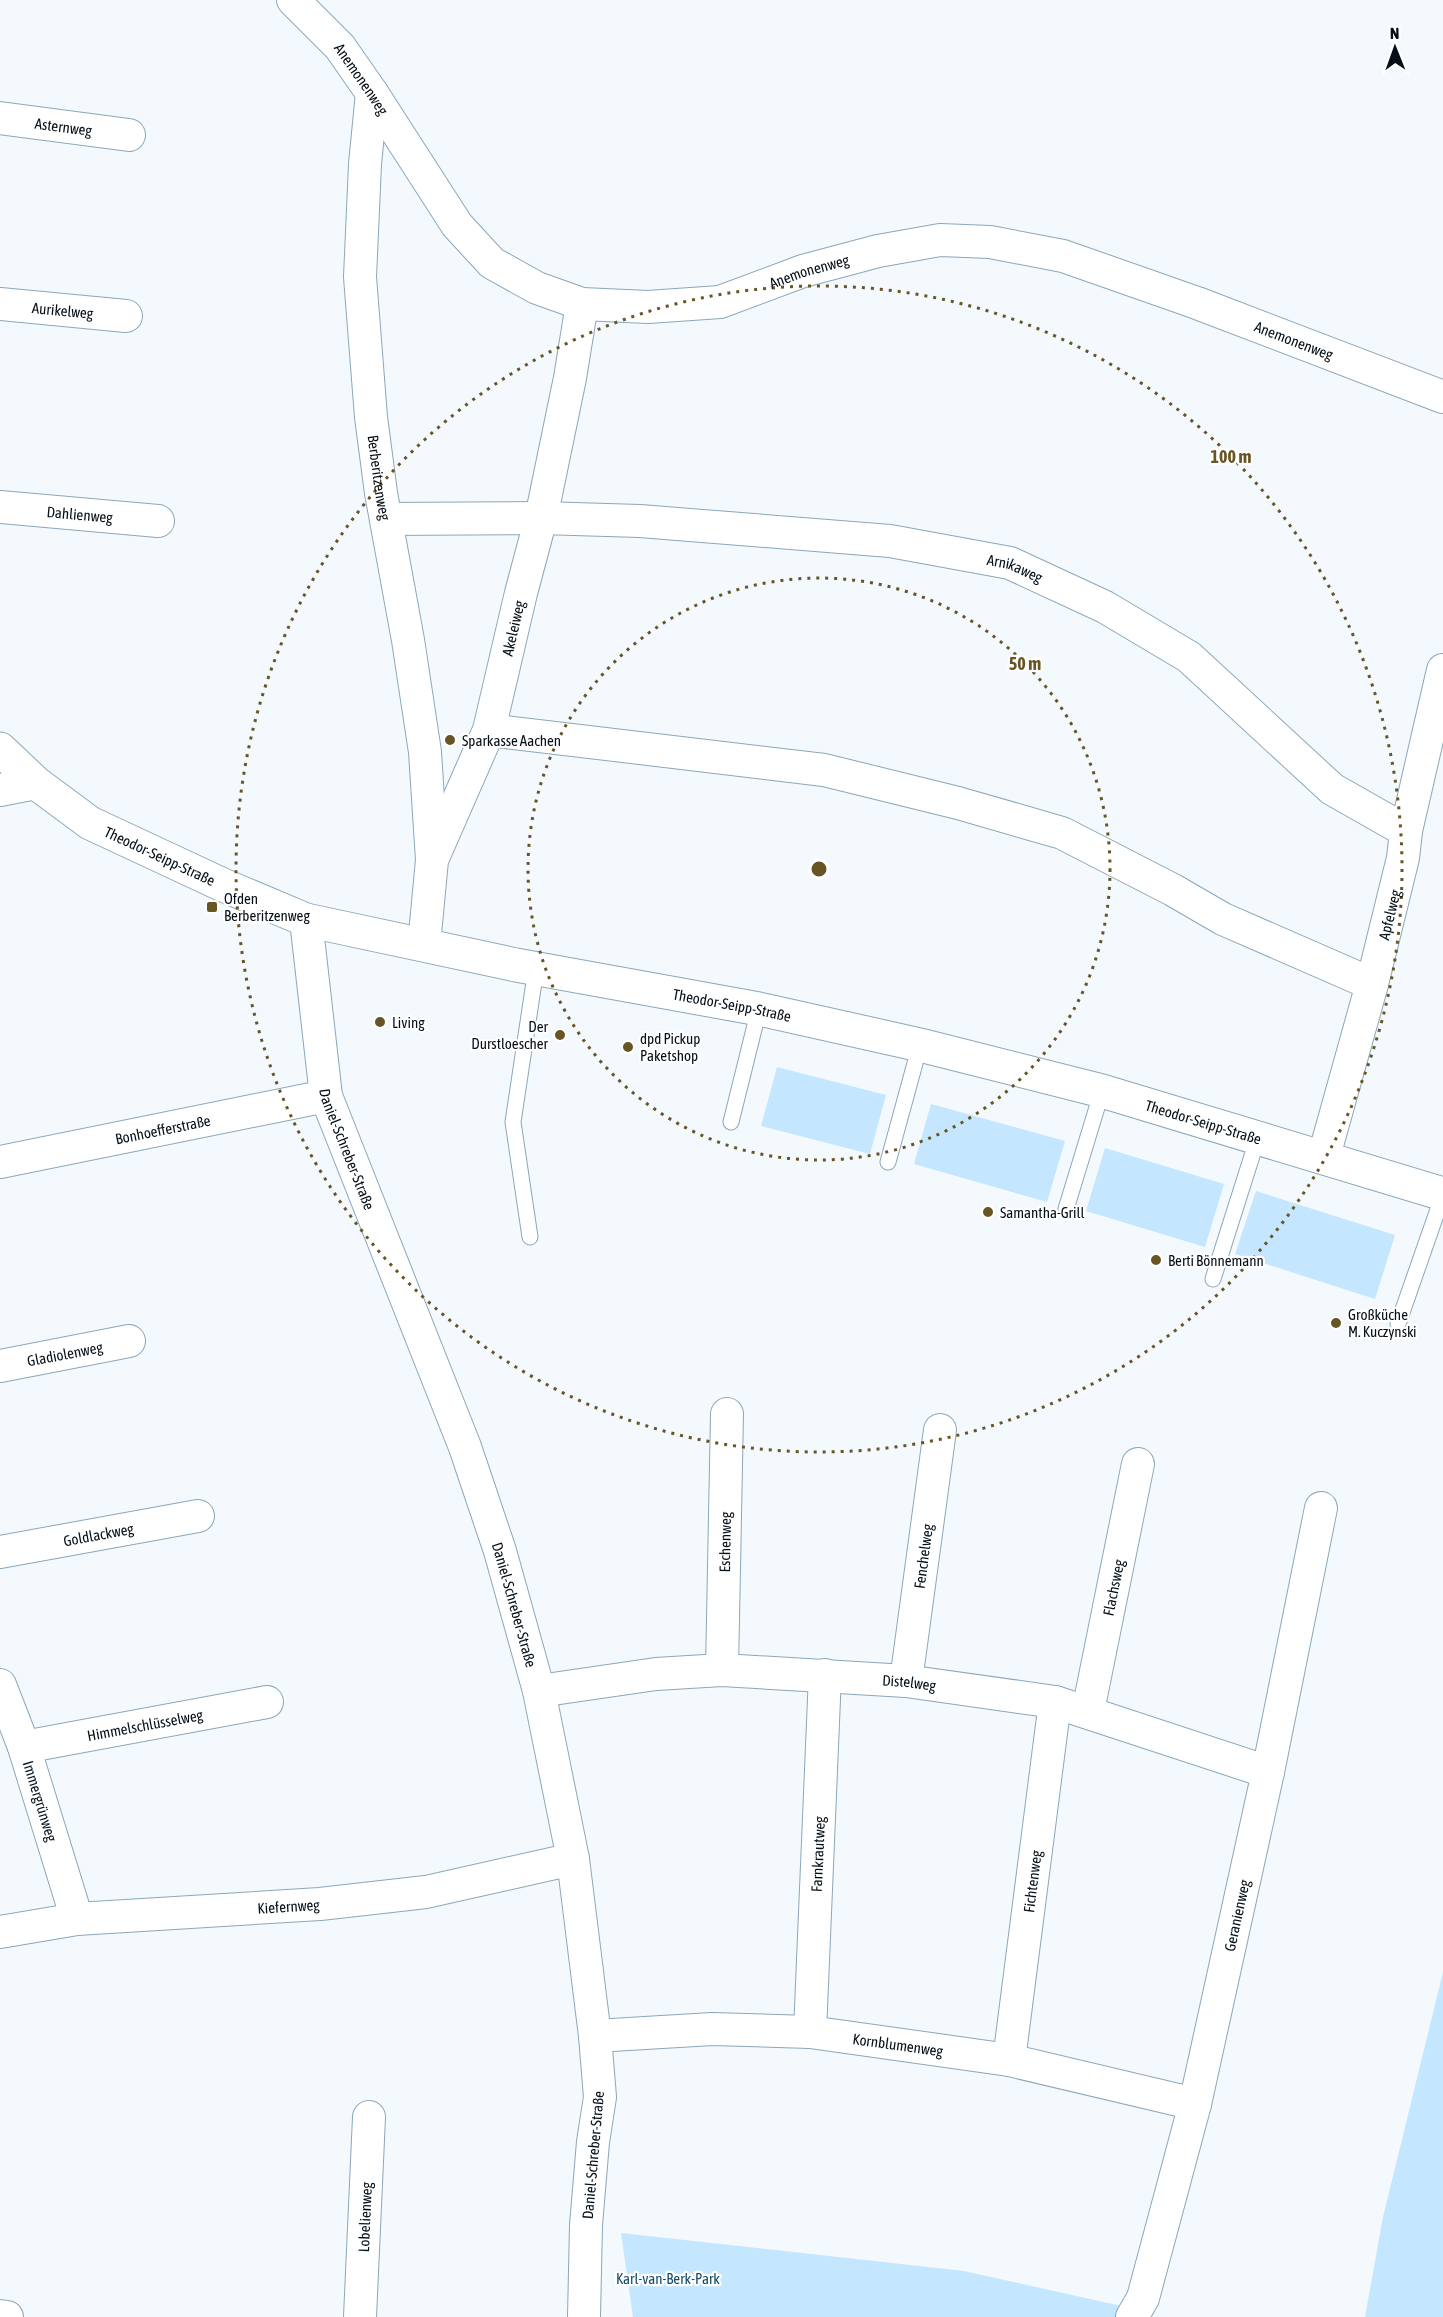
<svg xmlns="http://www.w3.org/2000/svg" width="1443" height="2317" viewBox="0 0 1443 2317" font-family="'Asap Condensed',sans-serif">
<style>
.green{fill:#c4e7ff}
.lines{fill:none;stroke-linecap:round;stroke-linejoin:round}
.service-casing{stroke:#8ba7bb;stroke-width:17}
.minor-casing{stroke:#8ba7bb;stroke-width:34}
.tertiary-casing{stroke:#8ba7bb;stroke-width:35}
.service{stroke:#fff;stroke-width:15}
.minor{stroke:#fff;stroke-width:32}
.tertiary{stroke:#fff;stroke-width:33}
.ring{fill:none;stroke:#695523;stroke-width:3;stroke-dasharray:3 6}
.poi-dot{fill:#695523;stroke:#fff;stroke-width:2}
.labels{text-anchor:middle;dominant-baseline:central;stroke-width:4.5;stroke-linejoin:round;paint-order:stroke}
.street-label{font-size:15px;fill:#050f16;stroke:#fff}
.poi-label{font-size:15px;fill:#050f16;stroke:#fff;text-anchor:start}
.park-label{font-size:15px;fill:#144b68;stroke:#fff}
.centre{fill:#695523;stroke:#fff;stroke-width:3}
.ring-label{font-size:18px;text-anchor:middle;font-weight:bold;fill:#695523;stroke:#fff;stroke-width:4.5;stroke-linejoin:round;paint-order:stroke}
</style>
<rect width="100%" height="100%" fill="#f3f9fd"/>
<path class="green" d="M777 1067 886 1095 870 1154 761 1126Z
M931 1104 1065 1141 1047 1202 914 1164Z
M1105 1148 1224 1184 1205 1247 1086 1211Z
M1256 1191 1395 1235 1375 1299 1235 1254Z
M1443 1972V2317H1365L1383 2217Z
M621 2233 964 2271 1135 2309 1131 2317H633Z"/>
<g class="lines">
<g class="service-casing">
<path id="service" d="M731 1122 759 1009
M888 1162 920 1045
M1066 1209 1102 1091
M530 1237 513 1122 536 969
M1213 1279 1258 1137
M1398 1324 1443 1195"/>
</g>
<g class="minor-casing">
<g id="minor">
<path id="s1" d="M293 0 340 47 372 93 457 225 492 263 537 288 582 304 648 307 720 302 803 271 878 251 940 240 990 242 1063 256 1197 303 1443 397"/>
<path id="s2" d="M372 93 365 164 360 277 371 417 381 493 408 640 425 752 432 860"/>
<path id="s3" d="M0 118 129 135"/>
<path id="s4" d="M0 304 126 316"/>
<path id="s5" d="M0 507 158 521"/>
<path id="s6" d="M386 519 541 518 640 521 890 541 1010 563 1105 607 1189 657 1332 789 1406 831"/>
<path d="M489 730 824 770 958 803 1062 833 1173 890 1223 919 1372 984"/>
<path d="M0 790 36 783"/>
<path id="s7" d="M306 920 326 1096 465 1447 500 1551 539 1691 573 1859 595 2036 600 2097 593 2142 586 2225 584 2317"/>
<path id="s8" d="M424 945 432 860 489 730 521 593 541 518 570 378 582 304"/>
<path id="s9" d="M1324 1156 1372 984 1403 858 1406 831 1443 670"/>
<path id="s10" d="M0 1162 326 1096"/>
<path id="s11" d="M0 1366 129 1341"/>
<path id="s12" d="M0 1552 198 1516"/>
<path id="s13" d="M722 1670 727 1414"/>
<path id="s14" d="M906 1681 940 1430"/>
<path id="s15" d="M0 1685 24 1747 77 1919"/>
<path id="s16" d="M539 1691 656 1674 722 1670 906 1681 1055 1702 1268 1772"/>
<path id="s17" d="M1088 1711 1138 1464"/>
<path id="s18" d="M24 1747 267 1702"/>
<path id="s19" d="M0 1932 77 1919 320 1904 426 1892 573 1859"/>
<path id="s20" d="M810 2032 825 1675"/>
<path id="s21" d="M595 2036 712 2029 810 2032 1009 2060 1195 2104"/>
<path id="s22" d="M1009 2060 1055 1702"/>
<path d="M0 2316 7 2317"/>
<path id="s23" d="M360 2317 369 2117"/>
<path id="s24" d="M1132 2317 1143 2298 1195 2104 1268 1772 1321 1508"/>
</g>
</g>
<g class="tertiary-casing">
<g id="tertiary">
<path id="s25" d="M0 749 36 783 90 823 223 885 306 920 516 965 759 1009 920 1045 1102 1091 1443 1194"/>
</g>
</g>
<use href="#service" class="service"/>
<use href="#minor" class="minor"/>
<use href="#tertiary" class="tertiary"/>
</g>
<g class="ring">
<circle cx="819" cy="869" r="291"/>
<circle cx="819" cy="869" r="583"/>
</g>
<g class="poi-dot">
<circle cx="450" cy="740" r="6"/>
<rect x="206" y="901" width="12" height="12" rx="3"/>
<circle cx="380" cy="1022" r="6"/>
<circle cx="560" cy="1035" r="6"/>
<circle cx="628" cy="1047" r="6"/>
<circle cx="988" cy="1212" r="6"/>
<circle cx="1156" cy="1260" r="6"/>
<circle cx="1336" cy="1323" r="6"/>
</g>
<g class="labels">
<g class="street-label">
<text stroke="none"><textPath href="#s1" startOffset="105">Anemonenweg</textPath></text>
<text stroke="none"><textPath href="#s3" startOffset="64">Asternweg</textPath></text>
<text stroke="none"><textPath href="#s1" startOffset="663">Anemonenweg</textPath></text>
<text stroke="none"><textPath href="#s4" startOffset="63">Aurikelweg</textPath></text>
<text stroke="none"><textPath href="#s1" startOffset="1168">Anemonenweg</textPath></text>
<text stroke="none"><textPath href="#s2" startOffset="386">Berberitzenweg</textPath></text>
<text stroke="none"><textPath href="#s5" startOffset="80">Dahlienweg</textPath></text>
<text stroke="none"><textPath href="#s6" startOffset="633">Arnikaweg</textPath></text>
<text stroke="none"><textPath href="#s8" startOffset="332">Akeleiweg</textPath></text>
<text stroke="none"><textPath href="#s25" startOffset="194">Theodor-Seipp-Straße</textPath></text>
<text stroke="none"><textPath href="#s9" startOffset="250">Apfelweg</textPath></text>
<text stroke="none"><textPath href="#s25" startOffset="788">Theodor-Seipp-Straße</textPath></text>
<text stroke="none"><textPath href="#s25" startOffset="1274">Theodor-Seipp-Straße</textPath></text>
<text stroke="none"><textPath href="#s10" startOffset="166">Bonhoefferstraße</textPath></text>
<text stroke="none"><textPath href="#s7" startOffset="234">Daniel-Schreber-Straße</textPath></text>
<text stroke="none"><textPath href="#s11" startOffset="66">Gladiolenweg</textPath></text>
<text stroke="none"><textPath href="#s12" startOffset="100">Goldlackweg</textPath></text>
<text stroke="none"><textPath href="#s13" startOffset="128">Eschenweg</textPath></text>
<text stroke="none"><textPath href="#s14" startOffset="126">Fenchelweg</textPath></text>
<text stroke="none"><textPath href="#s17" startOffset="126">Flachsweg</textPath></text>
<text stroke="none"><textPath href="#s7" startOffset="720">Daniel-Schreber-Straße</textPath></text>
<text stroke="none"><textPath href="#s16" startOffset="372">Distelweg</textPath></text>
<text stroke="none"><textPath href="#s18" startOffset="123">Himmelschlüsselweg</textPath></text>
<text stroke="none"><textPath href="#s15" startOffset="123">Immergrünweg</textPath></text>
<text stroke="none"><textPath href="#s20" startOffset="178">Farnkrautweg</textPath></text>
<text stroke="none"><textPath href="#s22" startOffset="180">Fichtenweg</textPath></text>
<text stroke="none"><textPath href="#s19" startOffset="290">Kiefernweg</textPath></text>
<text stroke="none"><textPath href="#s24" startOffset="416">Geranienweg</textPath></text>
<text stroke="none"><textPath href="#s21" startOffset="304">Kornblumenweg</textPath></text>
<text transform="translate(593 2155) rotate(-85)">Daniel-Schreber-Straße</text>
<text stroke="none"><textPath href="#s23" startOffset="100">Lobelienweg</textPath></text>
</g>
<g class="poi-label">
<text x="462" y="740">Sparkasse Aachen</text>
<text x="224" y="898">Ofden<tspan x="224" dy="17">Berberitzenweg</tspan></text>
<text x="392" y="1022">Living</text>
<text x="548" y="1026" text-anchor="end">Der<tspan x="548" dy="17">Durstloescher</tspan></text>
<text x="640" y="1038">dpd Pickup<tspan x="640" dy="17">Paketshop</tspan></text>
<text x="1000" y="1212">Samantha-Grill</text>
<text x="1168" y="1260">Berti Bönnemann</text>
<text x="1348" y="1314">Großküche<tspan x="1348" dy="17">M. Kuczynski</tspan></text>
</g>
<g class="park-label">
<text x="668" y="2278">Karl-van-Berk-Park</text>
</g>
</g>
<circle cx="819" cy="869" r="9" class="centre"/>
<g class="ring-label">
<text x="1231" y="463">100 m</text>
<text x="1025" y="670">50 m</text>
</g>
<g transform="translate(1395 48) rotate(359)" stroke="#ffffff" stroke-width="4.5" paint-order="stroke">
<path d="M0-4.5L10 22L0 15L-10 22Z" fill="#050f16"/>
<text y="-9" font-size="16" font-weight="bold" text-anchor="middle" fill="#050f16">N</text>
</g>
</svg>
